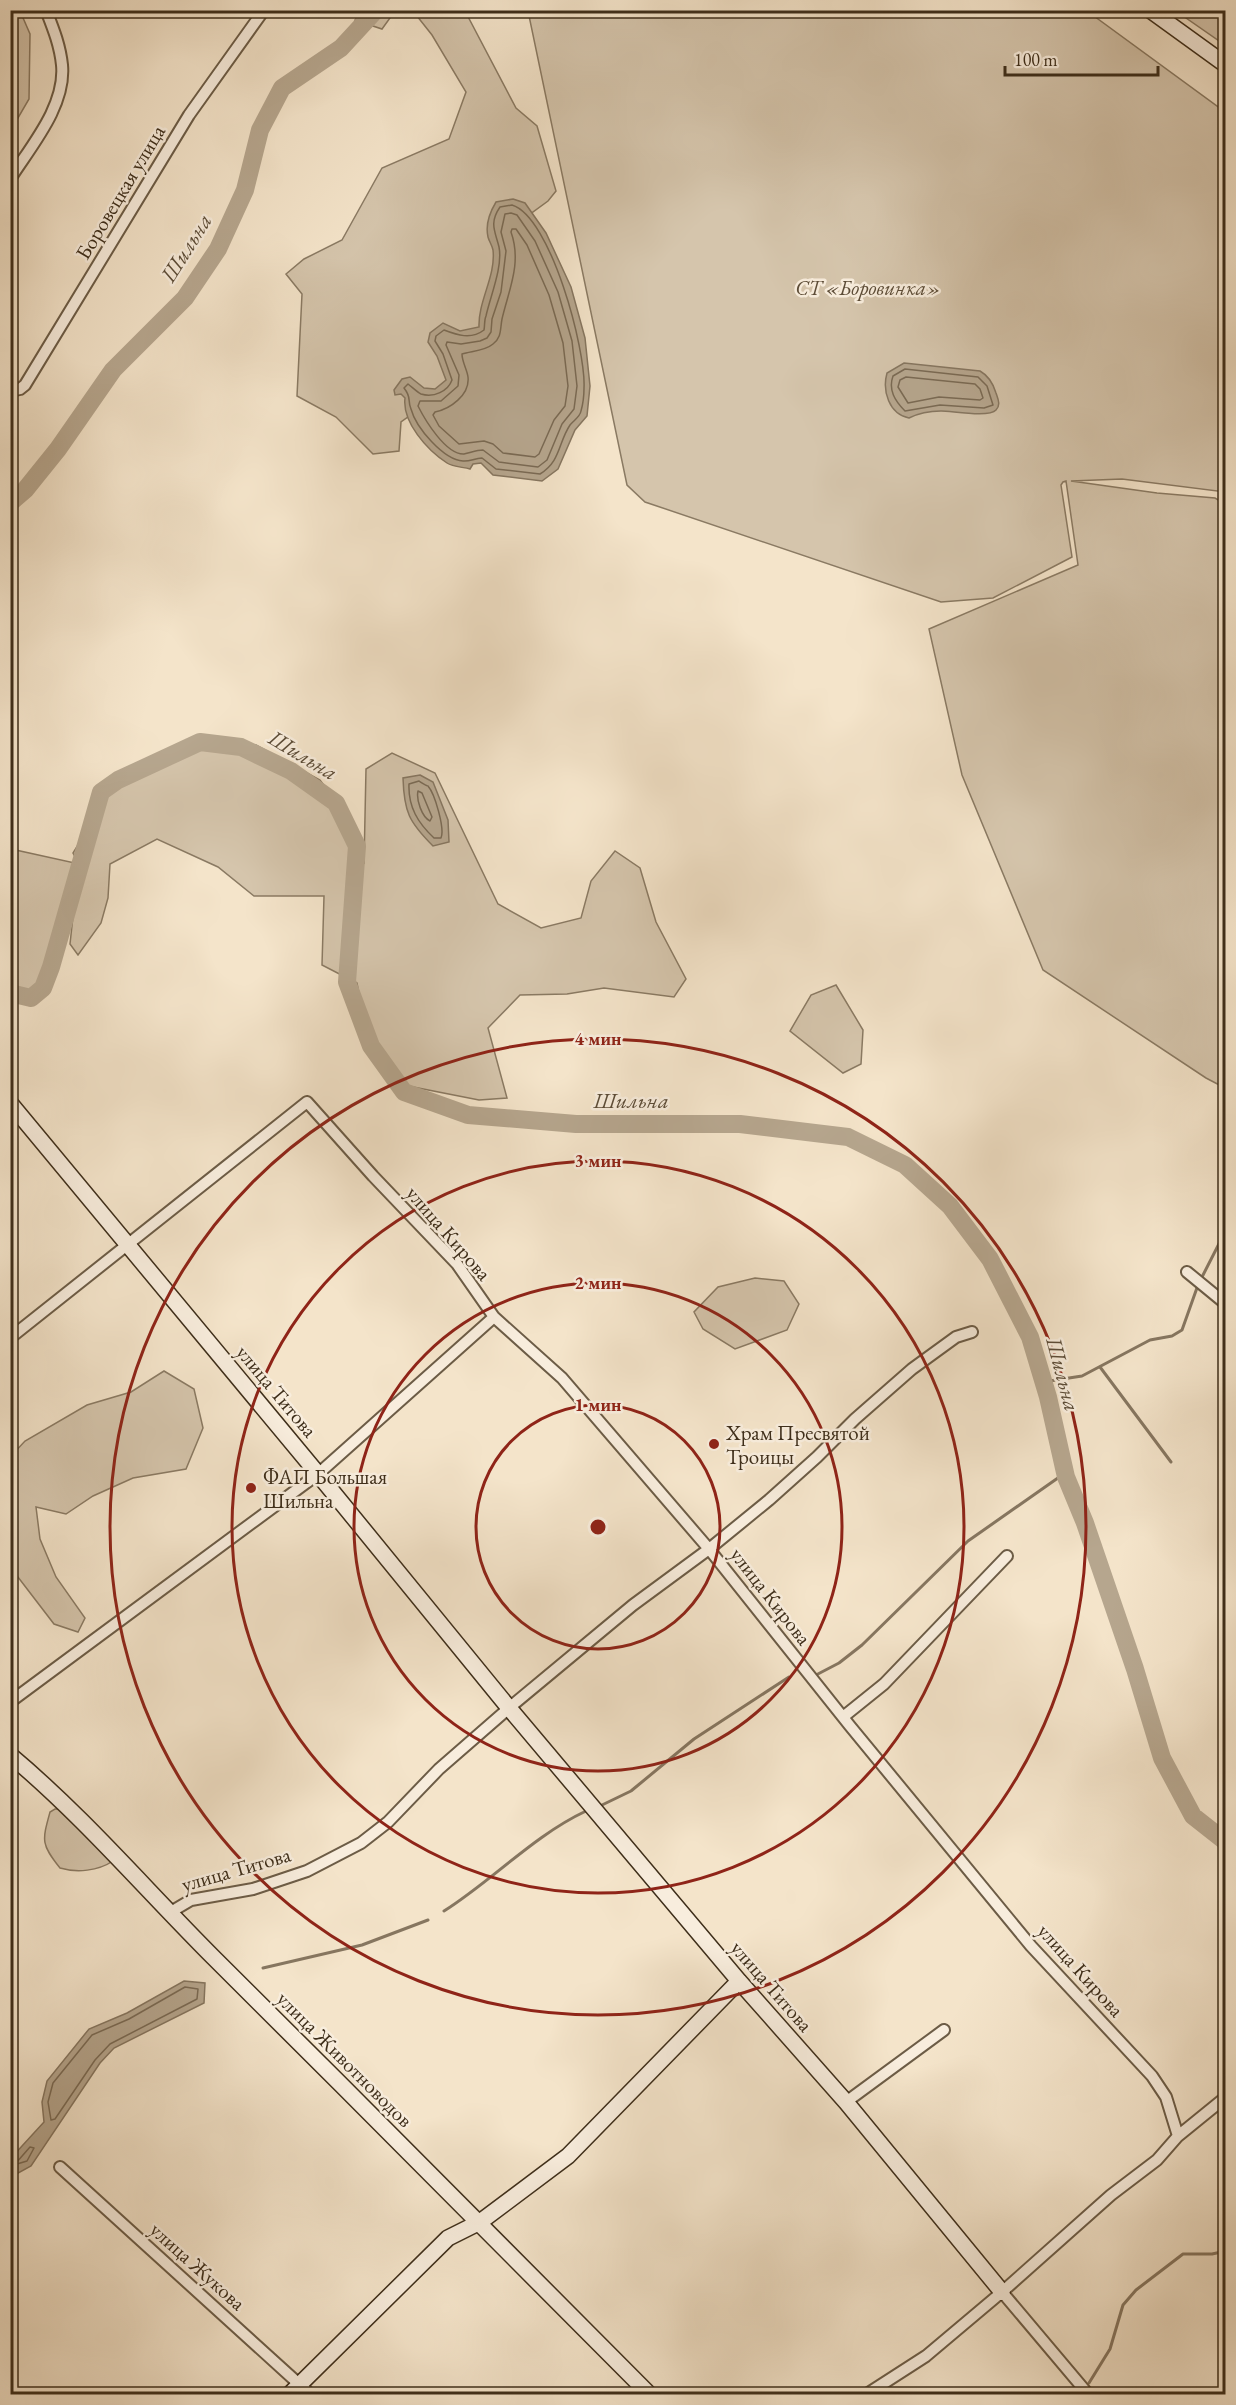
<svg xmlns="http://www.w3.org/2000/svg" width="1236" height="2405" viewBox="0 0 1236 2405" font-family="'EB Garamond',serif">
<style>
.green{fill:#d5c5ac;stroke:#8a7a63;stroke-width:1.5}
.water{fill:#b6a68e;stroke:#867660;stroke-width:1.5}
.lines{fill:none;stroke-linecap:round;stroke-linejoin:round}
.shore{stroke:#7a6a54;stroke-width:1.5}
.stream{stroke:#867660;stroke-width:3}
.river{stroke:#b6a68e;stroke-width:18}
.street-casing{stroke:#6c5c46;stroke-width:14}
.secondary-casing{stroke:#3e2e1a;stroke-width:18}
.street{stroke:#f8eddd;stroke-width:10}
.secondary{stroke:#f8eddd;stroke-width:15}
.ring{fill:none;stroke:#8f2418;stroke-width:3}
.poi-dot{fill:#8f2418;stroke:#f8eddd;stroke-width:2}
.labels{text-anchor:middle;dominant-baseline:central;stroke-width:5;stroke-linejoin:round;paint-order:stroke}
.street-label{font-size:21px;fill:#3e2e1a;stroke:#f8eddd}
.park-label{font-size:21px;font-style:italic;fill:#5c4c37;stroke:#f8eddd}
.poi-label{font-size:21px;fill:#3e2e1a;stroke:#f8eddd;text-anchor:start}
.water-label{font-size:22px;font-style:italic;fill:#5c4c37;stroke:#f8eddd}
.centre{fill:#8f2418;stroke:#f8eddd;stroke-width:3}
.ring-label{font-size:18px;text-anchor:middle;font-weight:bold;fill:#8f2418;stroke:#f8eddd;stroke-width:5;stroke-linejoin:round;paint-order:stroke}
</style>
<rect width="100%" height="100%" fill="#f4e4ca"/>
<filter id="stains"><feTurbulence type="fractalNoise" baseFrequency=".00333" numOctaves="4"/><feColorMatrix values="0 0 0 0 .2 0 0 0 0 .09 0 0 0 0 .02 0 0 0 .5 -.17"/></filter>
<radialGradient id="worn" r=".72"><stop offset=".6" stop-color="#630" stop-opacity="0"/><stop offset="1" stop-color="#630" stop-opacity=".3"/></radialGradient>
<path class="green" d="M11 10 20 11 30 34 29 99 11 130Z
M362 11V10L395 11 382 29 355 20Z
M413 11H465L516 108 537 126 556 191 548 201 507 231 492 315 446 390 401 422 399 451 373 454 336 417 297 396 302 294 286 274 304 259 342 240 382 168 449 139 466 92 432 35Z
M528 11H1087L1225 112V492L1122 479 1071 481 1157 493 1215 498 1225 504V1088L1206 1078 1043 970 962 775 929 629 1078 565 1066 481 1063 482 1061 485 1072 557 993 598 941 602 645 502 627 485Z
M1176 11H1225V45Z
M183 742 256 745 320 780 347 815 364 864 366 769 392 753 435 773 498 904 541 928 581 918 591 881 615 851 640 868 656 922 686 979 674 997 604 988 567 994 520 995 488 1028 507 1098 479 1100 398 1084 367 1036 357 983 322 965 324 896H254L218 867 157 839 110 864 108 898 101 923 78 955 70 944 78 870 51 967 43 988 31 998 11 993V849L79 864 73 853 118 780Z
M836 985 863 1030 861 1064 843 1073 790 1031 811 995Z
M755 1278 784 1281 799 1304 787 1330 735 1349 703 1329 694 1312 718 1287Z
M164 1371 194 1389 203 1428 186 1469 133 1478 93 1496 66 1514 36 1507 40 1539 56 1577 85 1618 78 1632 54 1624 11 1568V1456L25 1441 87 1405 131 1392Z
M55 1809H61L113 1861C98 1871 77 1873 60 1868 41 1844 42 1841 50 1812Z"/>
<path class="water" d="M513 199 525 203 546 233 571 287 585 338 590 386 587 416 575 430 558 469 542 481 493 475 481 463 473 464 470 469C463 467 453 467 447 463 427 450 402 422 405 398L401 394 395 395 394 390 402 379 410 377 424 388 435 389 446 380 437 356 428 342 430 333 443 323 460 331 479 327C478 301 496 276 493 250 492 245 489 241 488 237 485 224 490 212 496 202Z
M904 363 980 371C989 376 993 383 996 393 998 399 1001 405 996 410 989 418 952 411 941 411 930 411 919 413 909 418 889 414 882 391 887 373Z
M420 775 433 782 448 820 449 842 433 846C409 822 404 812 403 778Z
M184 1981 205 1983 204 2003 114 2048 100 2063 31 2166 11 2177V2158L44 2122 42 2102 47 2081 89 2029 127 2013Z"/>
<g class="lines">
<path class="shore" d="M512 205C551 217 586 350 584 388 584 395 583 404 581 411 580 417 574 420 570 425 558 443 561 461 540 474L496 469 482 458C475 458 469 462 463 461 444 460 416 428 411 409 407 399 412 398 404 388L408 384C412 387 417 392 421 394 434 398 448 391 452 380L443 354 435 341 436 336 444 330C457 335 471 340 484 330 485 325 484 320 486 316 490 297 503 267 499 247 495 231 489 223 500 207Z
M511 213 517 215 535 241 558 292 572 341 577 386 574 409 562 424 547 460 538 467 499 462 483 450C476 450 470 453 464 454 446 455 425 420 418 406L420 401H441L458 386 459 375 446 345 447 342 461 344 480 341 487 338 491 332 492 319 501 292 506 251 501 232 505 214Z
M512 229H516L527 245 549 295 563 343 568 386 565 406 554 420 539 454 535 457 503 453 493 444 484 441 459 444 439 426 433 415 435 412C450 409 470 395 468 377 467 369 462 362 462 354 472 351 485 351 493 344 502 337 500 329 502 319 509 289 522 263 511 232Z
M905 369 978 377 987 386 993 405 984 408 940 405 905 411C895 401 888 390 893 376Z
M906 377 975 384 980 389 983 398 980 400 939 397 908 403 898 387 900 380Z
M419 781C420 782 427 786 428 786 435 794 445 829 441 838H434C418 823 408 807 409 784Z
M418 791 422 793 432 817 430 821C422 817 416 800 418 791Z
M185 1987 198 1989 197 1999 110 2044 95 2060 55 2119 51 2120 48 2102 53 2083 92 2035 129 2019Z
M10 2162 16 2163 30 2147 34 2148 27 2161 17 2164 10 2170"/>
<path class="stream" d="M1201 1279 1226 1230
M1100 1367 1171 1462
M1043 1382 1082 1376 1150 1340 1172 1336 1182 1330 1198 1285
M816 1675 839 1663 862 1645 968 1541 1065 1473
M602 1805 631 1791 694 1739 789 1677
M444 1911C493 1880 533 1836 586 1811
M263 1968 362 1945 428 1920
M1089 2383 1110 2349 1123 2305 1136 2290 1183 2254H1212L1226 2251"/>
<path class="river" d="M10 503 25 490 58 449 113 370 185 298 218 249 245 190 260 130 282 88 341 48 376 10
M10 993 31 998 43 988 51 967 101 792 118 780 200 742 241 747 291 771 336 803 357 846 347 982 371 1046 404 1092 468 1115 576 1124H740L848 1137 905 1165 950 1206 990 1259 1030 1337 1048 1397 1066 1477 1085 1523 1135 1669 1162 1758 1193 1816 1226 1842"/>
<g class="street-casing">
<path id="street" d="M10 179C31 146 66 106 62 65 60 45 53 28 46 10
M10 391 20 389 25 385 189 115 264 10
M1187 1272 1226 1304
M10 1338 307 1102 373 1176 457 1264 494 1317 562 1378 709 1549 850 1726 1031 1946 1152 2076 1166 2097 1178 2136
M10 1702 318 1474 494 1317
M843 1717 884 1684 1007 1556
M169 1913 191 1900 253 1889 307 1871 361 1843 388 1822 439 1769 509 1708 633 1605 709 1549 769 1500 817 1457 855 1419 912 1369 956 1337 972 1332
M846 2102 944 2030
M60 2167 310 2394
M1002 2292 1088 2394
M867 2394 926 2356 1002 2292 1111 2195 1157 2160 1178 2136 1226 2097"/>
</g>
<g class="secondary-casing">
<path id="secondary" d="M1150 10 1226 65
M10 1103 318 1474 509 1708 739 1981 846 2102 1002 2292
M10 1755C83 1816 146 1890 213 1957 359 2102 504 2248 649 2394
M290 2394 448 2238 480 2222 568 2156 739 1981"/>
</g>
<use href="#street" class="street"/>
<use href="#secondary" class="secondary"/>
</g>
<g class="ring">
<circle cx="598" cy="1527" r="122"/>
<circle cx="598" cy="1527" r="244"/>
<circle cx="598" cy="1527" r="366"/>
<circle cx="598" cy="1527" r="488"/>
</g>
<g class="poi-dot">
<circle cx="714" cy="1444" r="6"/>
<circle cx="251" cy="1488" r="6"/>
</g>
<g class="labels">
<g class="street-label">
<text transform="translate(120 192) rotate(-59)">Боровецкая улица</text>
<text transform="translate(449 1233) rotate(49)">улица Кирова</text>
<text transform="translate(277 1391) rotate(50)">улица Титова</text>
<text transform="translate(771 1596) rotate(52)">улица Кирова</text>
<text transform="translate(236 1869) rotate(-16)">улица Титова</text>
<text transform="translate(1081 1970) rotate(48)">улица Кирова</text>
<text transform="translate(772 1986) rotate(49)">улица Титова</text>
<text transform="translate(345 2059) rotate(45)">улица Животноводов</text>
<text transform="translate(198 2266) rotate(42)">улица Жукова</text>
</g>
<g class="park-label">
<text x="868" y="287">СТ «Боровинка»</text>
</g>
<g class="poi-label">
<text x="726" y="1432">Храм Пресвятой<tspan x="726" dy="24">Троицы</tspan></text>
<text x="263" y="1476">ФАП Большая<tspan x="263" dy="24">Шильна</tspan></text>
</g>
<g class="water-label">
<text transform="translate(186 248) rotate(-58)">Шильна</text>
<text transform="translate(303 755) rotate(31)">Шильна</text>
<text x="631" y="1100">Шильна</text>
<text transform="translate(1063 1374) rotate(75)">Шильна</text>
</g>
</g>
<circle cx="598" cy="1527" r="9" class="centre"/>
<g class="ring-label">
<text x="598" y="1045">4 мин</text>
<text x="598" y="1167">3 мин</text>
<text x="598" y="1289">2 мин</text>
<text x="598" y="1411">1 мин</text>
</g>
<rect width="1236" height="2405" fill="none" stroke="#f4e4ca" stroke-width="36"/>
<rect x="12" y="12" width="1212" height="2381" fill="none" stroke="#3e2e1a" stroke-width="3"/>
<rect x="18" y="18" width="1200" height="2369" fill="none" stroke="#3e2e1a" stroke-width="1.5"/>
<path d="M1005 66v9h153v-9" fill="none" stroke="#3e2e1a" stroke-width="3"/>
<text x="1014" y="66" font-size="18" fill="#3e2e1a" stroke="#f8eddd" stroke-width="4.5" paint-order="stroke">100 m</text>
<rect width="100%" height="100%" filter="url(#stains)"/>
<rect width="100%" height="100%" fill="url(#worn)"/>
</svg>
